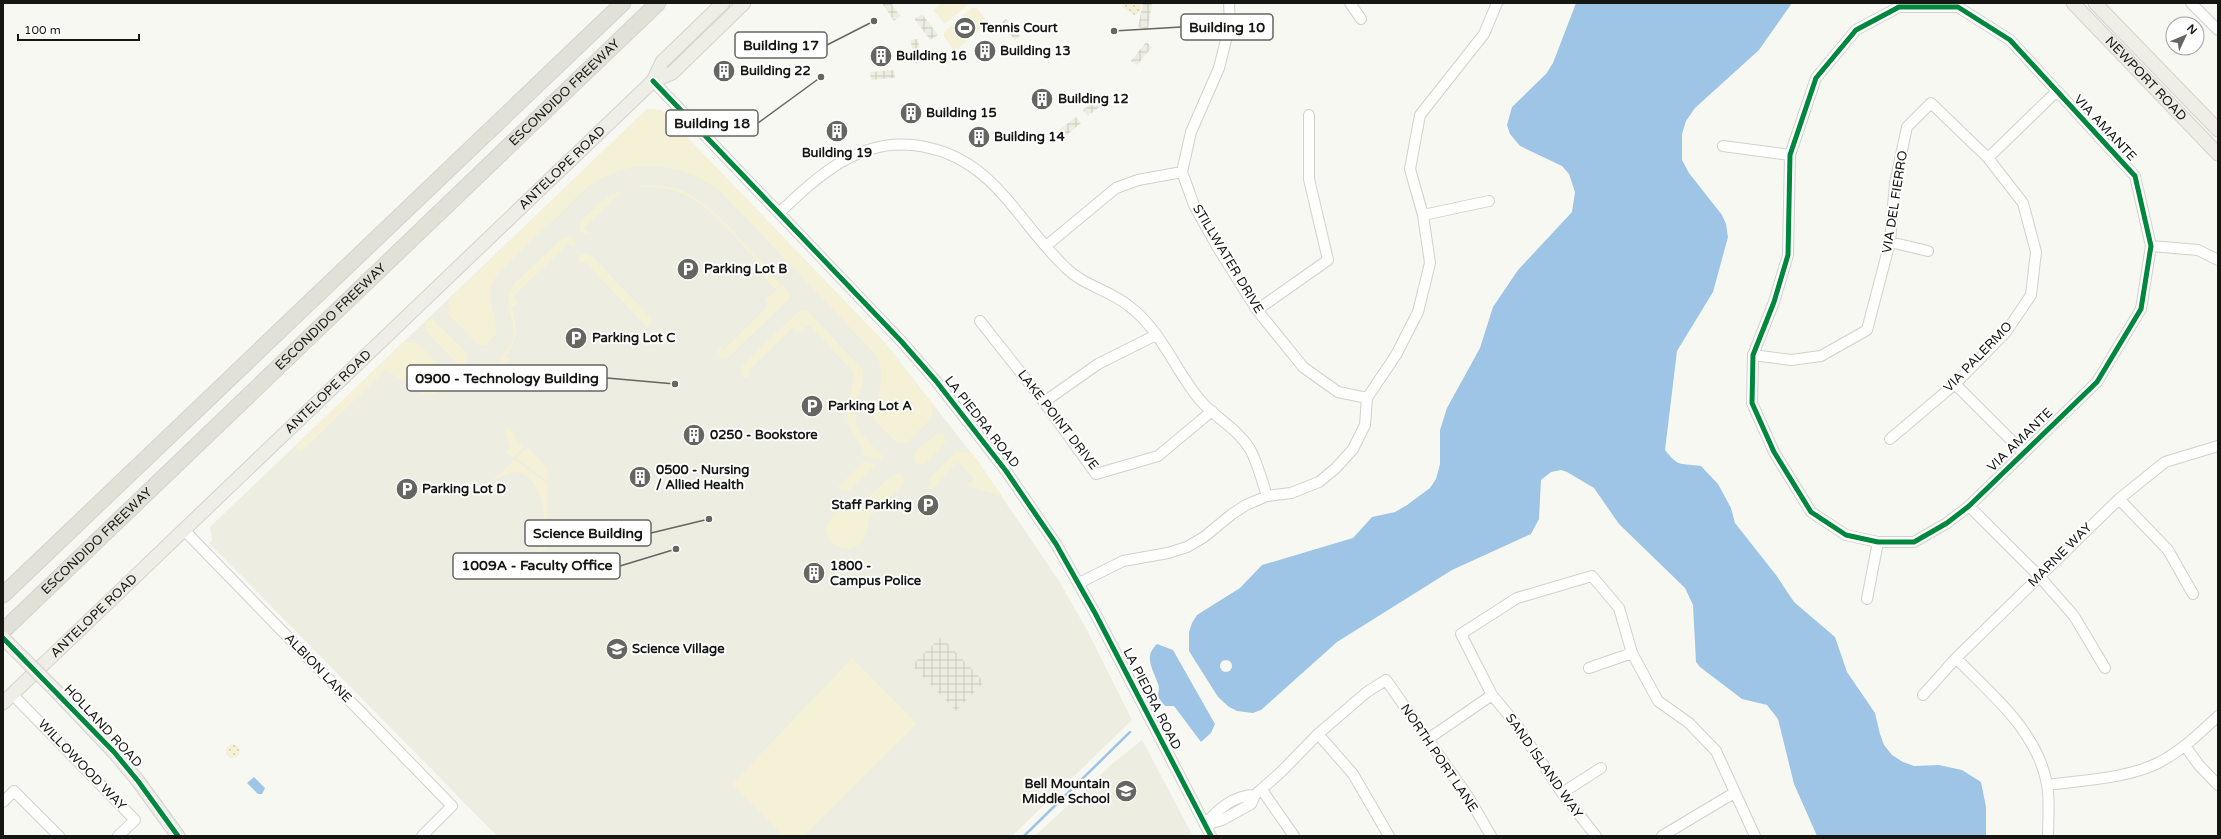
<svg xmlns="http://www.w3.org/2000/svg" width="2221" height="839" viewBox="0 0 2221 839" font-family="'Varela Round',sans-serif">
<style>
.built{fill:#edede1}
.industrial{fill:url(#industrial-grid)}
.grass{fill:#f4f1d7}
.park{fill:url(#park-dots)}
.water{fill:#9ec5e6}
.pier{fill:#f8f8f3}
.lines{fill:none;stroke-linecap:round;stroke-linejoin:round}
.stream{stroke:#9ec5e6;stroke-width:2.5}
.minor-casing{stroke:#d1d1cd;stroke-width:12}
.major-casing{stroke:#d3d3d0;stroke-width:15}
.highway-casing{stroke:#d3d3d0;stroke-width:17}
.minor{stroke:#fefefd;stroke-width:10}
.major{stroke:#eeede6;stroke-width:13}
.highway{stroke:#e2e1d8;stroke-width:15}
.major-bridge-casing{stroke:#d3d3d0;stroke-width:15;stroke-linecap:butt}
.major-bridge{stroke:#eeede6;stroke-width:13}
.cycleway-casing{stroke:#fff;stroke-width:8}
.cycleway{stroke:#00873e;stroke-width:5}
.labels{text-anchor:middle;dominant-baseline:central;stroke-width:4;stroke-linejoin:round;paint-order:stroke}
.poi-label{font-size:13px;font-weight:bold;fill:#161613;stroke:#fff;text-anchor:start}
.street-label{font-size:13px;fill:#161613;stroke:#fff}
.leader{fill:none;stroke:#656561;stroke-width:1.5}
.callout-dot{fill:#656561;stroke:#fff;stroke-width:1.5}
.callout{fill:#fff;stroke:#656561;stroke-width:1.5}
.callout-label{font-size:14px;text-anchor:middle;font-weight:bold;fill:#161613}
</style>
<defs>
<pattern id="industrial-grid" width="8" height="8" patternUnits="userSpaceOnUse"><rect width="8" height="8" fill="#edede1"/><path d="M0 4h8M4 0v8" fill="none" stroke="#cacac0"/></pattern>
<pattern id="park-dots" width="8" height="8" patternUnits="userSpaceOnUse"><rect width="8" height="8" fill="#f4f1d7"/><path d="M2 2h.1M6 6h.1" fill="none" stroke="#d0ceb8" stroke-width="1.8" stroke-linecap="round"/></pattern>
</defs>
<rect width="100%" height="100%" fill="#f8f8f3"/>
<path class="built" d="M647 109 661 110 886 344 979 463 1059 581 1087 630 1132 720 1012 836H497L209 543 212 540 210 527Z
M1142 740 1193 836H1035L1113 763Z"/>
<path class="industrial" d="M882 3H891L900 16 894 21Z
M1143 3 1152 4 1148 29 1138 27Z
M922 14 938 35 930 40 915 19Z
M1006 19 1020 36 1015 40 1001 23Z
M783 37 788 42 771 58 765 53Z
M918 39 921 63H913L911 40Z
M1146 42 1152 47 1137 65 1131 61Z
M894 70 895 78 871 80 870 72Z
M1101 95 1107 101 1088 116 1083 110Z
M1076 117 1081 123 1063 138 1058 131Z
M941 637 984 682 956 711 912 665Z"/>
<path class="grass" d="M941 3H970L945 24 933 10Z
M972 8H977L986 19V24L958 49H953L944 37V32Z
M647 109 661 110 886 344 933 405 932 418 906 443 898 444 874 420 872 415C878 393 888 375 875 354L722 193C684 162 634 156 592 184 580 192 569 205 559 215 539 234 519 253 499 272 480 300 498 308 496 334L486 346 477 344 448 314 449 299Z
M642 185C656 185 670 185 682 190 712 203 757 258 781 283L775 289 759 272 760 265C730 232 703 191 655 187 645 186 631 187 622 192 608 201 596 217 584 229L590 232 586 234 580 230V221L610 195Z
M570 236 575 241V246L568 244 515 295 514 299 519 302 512 308C517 328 519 341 505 357L510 360 504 366 503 371 507 378 505 384 494 372 501 361 499 359C529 329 504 323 509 292L515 283 563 237Z
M586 253 593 257 650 317 651 323 647 327 585 262 578 264 579 256Z
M783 284 790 294 789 299 729 357 721 358 717 351 718 346 720 345 723 350 767 307 765 299Z
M800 310H807L863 370C864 380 861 388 858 397 849 428 864 436 884 457L882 460 861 455V446C844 423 845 419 851 391 852 385 855 379 854 373L810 326 805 327 796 334 794 327 748 371 749 377 745 378 741 374V366Z
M432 319 468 354 467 363 459 365 456 363 425 330V322Z
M403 342 418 343 447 373 448 382 436 393 426 396 386 370 300 453 294 447Z
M507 426 515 434 513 436 524 447 513 457 505 454 510 447 505 432Z
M937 433 944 435 946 443 925 464H917L913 460 915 452Z
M528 447 547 467V481L516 458Z
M956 452 972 453 1002 496 967 486 974 479 958 462 931 490 928 487 930 485 929 478Z
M514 460 547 483V550L535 551C559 523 533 443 493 483L492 481Z
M867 461 876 465 850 490 840 491 838 487 863 462Z
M898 473 903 477 904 484C894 495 882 504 872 515 866 522 869 532 863 540 851 556 829 548 826 529L833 514 839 510 859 505 890 477Z
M852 658 917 724 804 836H783L732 784Z"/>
<path class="park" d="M1122 3H1141L1140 12 1134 15 1122 7Z
M226 751a7 7 0 1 1 14 0a7 7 0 1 1-14 0Z"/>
<path class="water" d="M1576 3H1792L1759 50 1695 108 1686 121 1682 134V160L1689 173 1722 215 1726 224 1728 237 1713 292 1677 351 1665 450C1679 468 1681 463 1701 466L1718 484 1731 508 1735 523 1776 575 1794 602 1835 637 1847 672 1875 713 1880 734 1884 745 1892 755 1903 762 1914 766 1939 765 1962 770 1981 782 1986 807V836H1817L1794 784 1778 719 1767 705 1742 699 1700 667 1696 662 1693 605 1685 588 1619 524 1594 488 1567 472 1561 470 1551 472 1541 480 1539 519 1531 534 1452 570 1337 642 1261 710 1253 713 1237 711 1229 707 1218 697 1189 651V632L1192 623 1197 615 1240 588 1262 565 1353 538 1372 517 1395 512 1407 505 1430 488 1436 479 1440 464V430L1447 408 1480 348 1493 307 1518 270 1572 212 1575 192 1569 174 1562 166 1520 146 1510 134 1507 125 1512 107 1546 74 1553 63Z
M1157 644 1173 650 1215 724 1211 733 1201 742 1174 706H1165L1158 697C1158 693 1160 688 1158 684 1153 669 1143 657 1157 644Z
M254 777 265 788 262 794H258L247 783Z"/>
<path class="pier" d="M1220 666a6 6 0 1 1 12 0a6 6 0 1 1-12 0Z"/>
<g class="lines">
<path class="stream" d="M1024 836 1130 732"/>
<g class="minor-casing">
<path id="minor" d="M1229 3 1230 24 1219 68 1191 132 1182 172 1194 205 1218 248 1257 310 1303 367 1338 392 1367 398
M1350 3 1361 19
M2191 3 2218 30
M1899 7H1958L2010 40 2135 176 2151 246 2141 309 2097 382 1969 506 1947 523 1914 542H1878L1846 535 1811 512 1774 452 1752 403 1753 355 1774 302 1788 255 1790 155 1816 78 1856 30Z
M653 81 901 341 936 381 1006 471 1056 544 1095 613 1211 836
M1723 146 1790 155
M1988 158 2056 92
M780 212C817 177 857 139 913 145 993 154 1015 220 1066 268 1084 286 1110 290 1129 306 1161 330 1175 370 1200 400 1215 418 1237 428 1250 449 1258 464 1262 481 1267 496
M1423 215 1489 201
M1890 242 1928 251
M1046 246 1116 188 1138 180 1182 172
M2151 246 2198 250 2218 260
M1257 310 1328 260 1309 179V115
M980 321 1044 402 1096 474 1158 456 1212 411
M1753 355 1791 360 1821 356 1867 330 1890 242 1895 183 1907 127 1931 103 1988 158 2023 203 2036 252 2031 295 2006 332 1955 384 1890 439
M1955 384 2023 452
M1044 402 1098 364 1156 335
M2119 499 2168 550 2193 594
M1969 506 2039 576 2074 616 2105 668
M184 530 452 806 422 836
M1079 583 1123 561 1168 553 1187 547 1204 537 1232 514 1246 505 1267 496 1291 493 1319 482 1336 468 1353 449 1365 425 1367 398 1396 355 1418 312 1430 263 1423 215 1410 169 1420 115 1484 34 1497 3
M1867 599 1878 542
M1956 658C1992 695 2037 731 2047 784 2050 801 2048 819 2048 836
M1589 668 1632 653
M12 694 135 820 118 836
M1923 695 1956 658 2119 499 2165 462 2218 446
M1318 734 1353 774 1389 836
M1428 739 1492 695
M2185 746 2198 764 2218 785
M2047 785C2083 780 2125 779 2158 763 2181 751 2200 733 2218 716
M1262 790 1294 836
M1562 793 1601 768
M3 802 14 791 59 836
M1205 825 1222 820 1251 804 1255 795 1281 772 1318 734 1367 692 1386 680 1469 798 1491 836
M1205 825C1217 809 1235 795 1255 795
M1596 836 1562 793 1516 724 1492 695 1461 634 1517 598 1592 576 1619 608 1632 653 1658 701 1689 723 1716 751 1755 836
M1662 836 1734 793"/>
</g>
<g class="major-casing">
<g id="major">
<path id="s1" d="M2073 3 2218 154"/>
<path d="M2095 3 2218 130"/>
<path d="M653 81 662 62 723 3"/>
<path d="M57 692 114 752 138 781 178 836"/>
<path id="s2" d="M3 703 653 81 672 73 744 3"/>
</g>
</g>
<g class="highway-casing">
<g id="highway">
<path d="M3 595 623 3"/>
<path id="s3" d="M3 631 658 3"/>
</g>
</g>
<use href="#minor" class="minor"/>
<use href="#major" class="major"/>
<use href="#highway" class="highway"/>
<g class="major-bridge-casing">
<path id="major-bridge" d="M3 638 57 692"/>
</g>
<use href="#major-bridge" class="major-bridge"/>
<g class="cycleway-casing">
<path id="cycleway" d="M1899 7H1958L2010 40 2135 176 2151 246 2141 309 2097 382 1969 506 1947 523 1914 542H1878L1846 535 1811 512 1774 452 1752 403 1753 355 1774 302 1788 255 1790 155 1816 78 1856 30Z
M653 81 901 341 936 381 1006 471 1056 544 1095 613 1211 836
M3 638 114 752 138 781 178 836"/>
</g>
<use href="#cycleway" class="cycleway"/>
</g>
<defs>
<g id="stadium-disc" transform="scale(1.15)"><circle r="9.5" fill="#656561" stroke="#fff"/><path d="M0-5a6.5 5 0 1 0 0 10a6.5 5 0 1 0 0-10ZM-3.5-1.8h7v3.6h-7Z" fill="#fff"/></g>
<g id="building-disc" transform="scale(1.15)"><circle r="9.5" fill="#656561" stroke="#fff"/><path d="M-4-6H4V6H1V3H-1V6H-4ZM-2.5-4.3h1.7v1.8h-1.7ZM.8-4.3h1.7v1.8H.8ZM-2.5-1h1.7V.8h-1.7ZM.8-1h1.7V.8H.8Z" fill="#fff"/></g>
<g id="parking-disc" transform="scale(1.15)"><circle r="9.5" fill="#656561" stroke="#fff"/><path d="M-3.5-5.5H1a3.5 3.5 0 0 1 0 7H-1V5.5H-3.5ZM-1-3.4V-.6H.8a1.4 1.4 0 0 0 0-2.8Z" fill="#fff"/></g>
<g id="university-disc" transform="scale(1.15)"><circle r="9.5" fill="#656561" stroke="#fff"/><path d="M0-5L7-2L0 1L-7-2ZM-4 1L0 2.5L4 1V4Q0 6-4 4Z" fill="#fff"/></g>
<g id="school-disc" transform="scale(1.15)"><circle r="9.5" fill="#656561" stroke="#fff"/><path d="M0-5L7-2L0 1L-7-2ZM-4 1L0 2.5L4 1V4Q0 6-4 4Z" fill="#fff"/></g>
</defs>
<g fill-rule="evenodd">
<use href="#stadium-disc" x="965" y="28"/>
<use href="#building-disc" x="985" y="51"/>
<use href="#building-disc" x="881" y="56"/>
<use href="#building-disc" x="724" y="71"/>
<use href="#building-disc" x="1042" y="99"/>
<use href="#building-disc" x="911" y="113"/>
<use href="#building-disc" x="837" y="131"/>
<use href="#building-disc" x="979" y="137"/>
<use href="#parking-disc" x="688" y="269"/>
<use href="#parking-disc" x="576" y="338"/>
<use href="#parking-disc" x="812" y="406"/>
<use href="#building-disc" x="694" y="435"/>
<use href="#building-disc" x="640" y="477"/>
<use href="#parking-disc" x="407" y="489"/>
<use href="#parking-disc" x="928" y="505"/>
<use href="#building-disc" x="814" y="573"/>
<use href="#university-disc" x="617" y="649"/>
<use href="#school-disc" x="1126" y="791"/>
</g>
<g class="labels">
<g class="poi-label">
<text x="980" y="28">Tennis Court</text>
<text x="1000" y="51">Building 13</text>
<text x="896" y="56">Building 16</text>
<text x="740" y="71">Building 22</text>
<text x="1058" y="99">Building 12</text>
<text x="926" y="113">Building 15</text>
<text x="994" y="137">Building 14</text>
<text x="837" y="153" text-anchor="middle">Building 19</text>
<text x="704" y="269">Parking Lot B</text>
<text x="592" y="338">Parking Lot C</text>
<text x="828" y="406">Parking Lot A</text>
<text x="710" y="435">0250 - Bookstore</text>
<text x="656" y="470">0500 - Nursing<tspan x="656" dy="15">/ Allied Health</tspan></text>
<text x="422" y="489">Parking Lot D</text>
<text x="912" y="505" text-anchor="end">Staff Parking</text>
<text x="830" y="566">1800 -<tspan x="830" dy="15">Campus Police</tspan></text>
<text x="632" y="649">Science Village</text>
<text x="1110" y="784" text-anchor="end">Bell Mountain<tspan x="1110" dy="15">Middle School</tspan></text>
</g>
<g class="street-label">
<text stroke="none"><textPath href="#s1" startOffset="105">NEWPORT ROAD</textPath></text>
<text stroke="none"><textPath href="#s3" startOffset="778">ESCONDIDO FREEWAY</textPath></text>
<text transform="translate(2105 128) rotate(47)">VIA AMANTE</text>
<text stroke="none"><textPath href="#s2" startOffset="774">ANTELOPE ROAD</textPath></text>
<text transform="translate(1895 202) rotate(-81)">VIA DEL FIERRO</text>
<text transform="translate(1228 259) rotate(59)">STILLWATER DRIVE</text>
<text stroke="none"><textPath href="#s3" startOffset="454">ESCONDIDO FREEWAY</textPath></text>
<text transform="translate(1978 357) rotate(-46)">VIA PALERMO</text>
<text stroke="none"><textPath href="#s2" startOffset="450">ANTELOPE ROAD</textPath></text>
<text transform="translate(1058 420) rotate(52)">LAKE POINT DRIVE</text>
<text transform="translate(982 422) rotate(52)">LA PIEDRA ROAD</text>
<text transform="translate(2020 440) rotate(-44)">VIA AMANTE</text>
<text stroke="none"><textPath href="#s3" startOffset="130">ESCONDIDO FREEWAY</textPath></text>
<text transform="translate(2060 555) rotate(-45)">MARNE WAY</text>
<text stroke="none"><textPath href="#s2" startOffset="126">ANTELOPE ROAD</textPath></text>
<text transform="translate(318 668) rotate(46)">ALBION LANE</text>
<text transform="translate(1152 699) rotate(63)">LA PIEDRA ROAD</text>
<text transform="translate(103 726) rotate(47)">HOLLAND ROAD</text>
<text transform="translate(1439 758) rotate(56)">NORTH PORT LANE</text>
<text transform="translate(82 765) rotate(46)">WILLOWOOD WAY</text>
<text transform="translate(1544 766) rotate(55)">SAND ISLAND WAY</text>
</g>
</g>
<path class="leader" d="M1114 31L1181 27M874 21L827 45M821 77L758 123M675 384L607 378M709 519L651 533M676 549L620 566"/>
<g class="callout-dot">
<circle cx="1114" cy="31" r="4"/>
<circle cx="874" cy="21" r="4"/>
<circle cx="821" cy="77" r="4"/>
<circle cx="675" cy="384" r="4"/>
<circle cx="709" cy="519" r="4"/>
<circle cx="676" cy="549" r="4"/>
</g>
<g class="callout">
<rect x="1181" y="14" width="92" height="26" rx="4"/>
<rect x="735" y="32" width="92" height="26" rx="4"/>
<rect x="666" y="110" width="92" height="26" rx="4"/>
<rect x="407" y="365" width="200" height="26" rx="4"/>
<rect x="525" y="520" width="126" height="26" rx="4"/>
<rect x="453" y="553" width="167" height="26" rx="4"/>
</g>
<g class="callout-label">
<text x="1227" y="32">Building 10</text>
<text x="781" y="50">Building 17</text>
<text x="712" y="128">Building 18</text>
<text x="507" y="383">0900 - Technology Building</text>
<text x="588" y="538">Science Building</text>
<text x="537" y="570">1009A - Faculty Office</text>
</g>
<rect width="2221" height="839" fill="none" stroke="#161613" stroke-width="8"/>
<g transform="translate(2185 36) rotate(46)"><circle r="19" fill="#ffffff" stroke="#a2a2a1"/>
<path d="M0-3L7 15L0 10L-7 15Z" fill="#656561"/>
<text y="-6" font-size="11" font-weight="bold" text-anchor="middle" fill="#161613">N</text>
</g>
<path d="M18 34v6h121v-6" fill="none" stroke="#161613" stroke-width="2"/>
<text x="24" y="34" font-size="12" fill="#161613" stroke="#ffffff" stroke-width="3" paint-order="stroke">100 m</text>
</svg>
